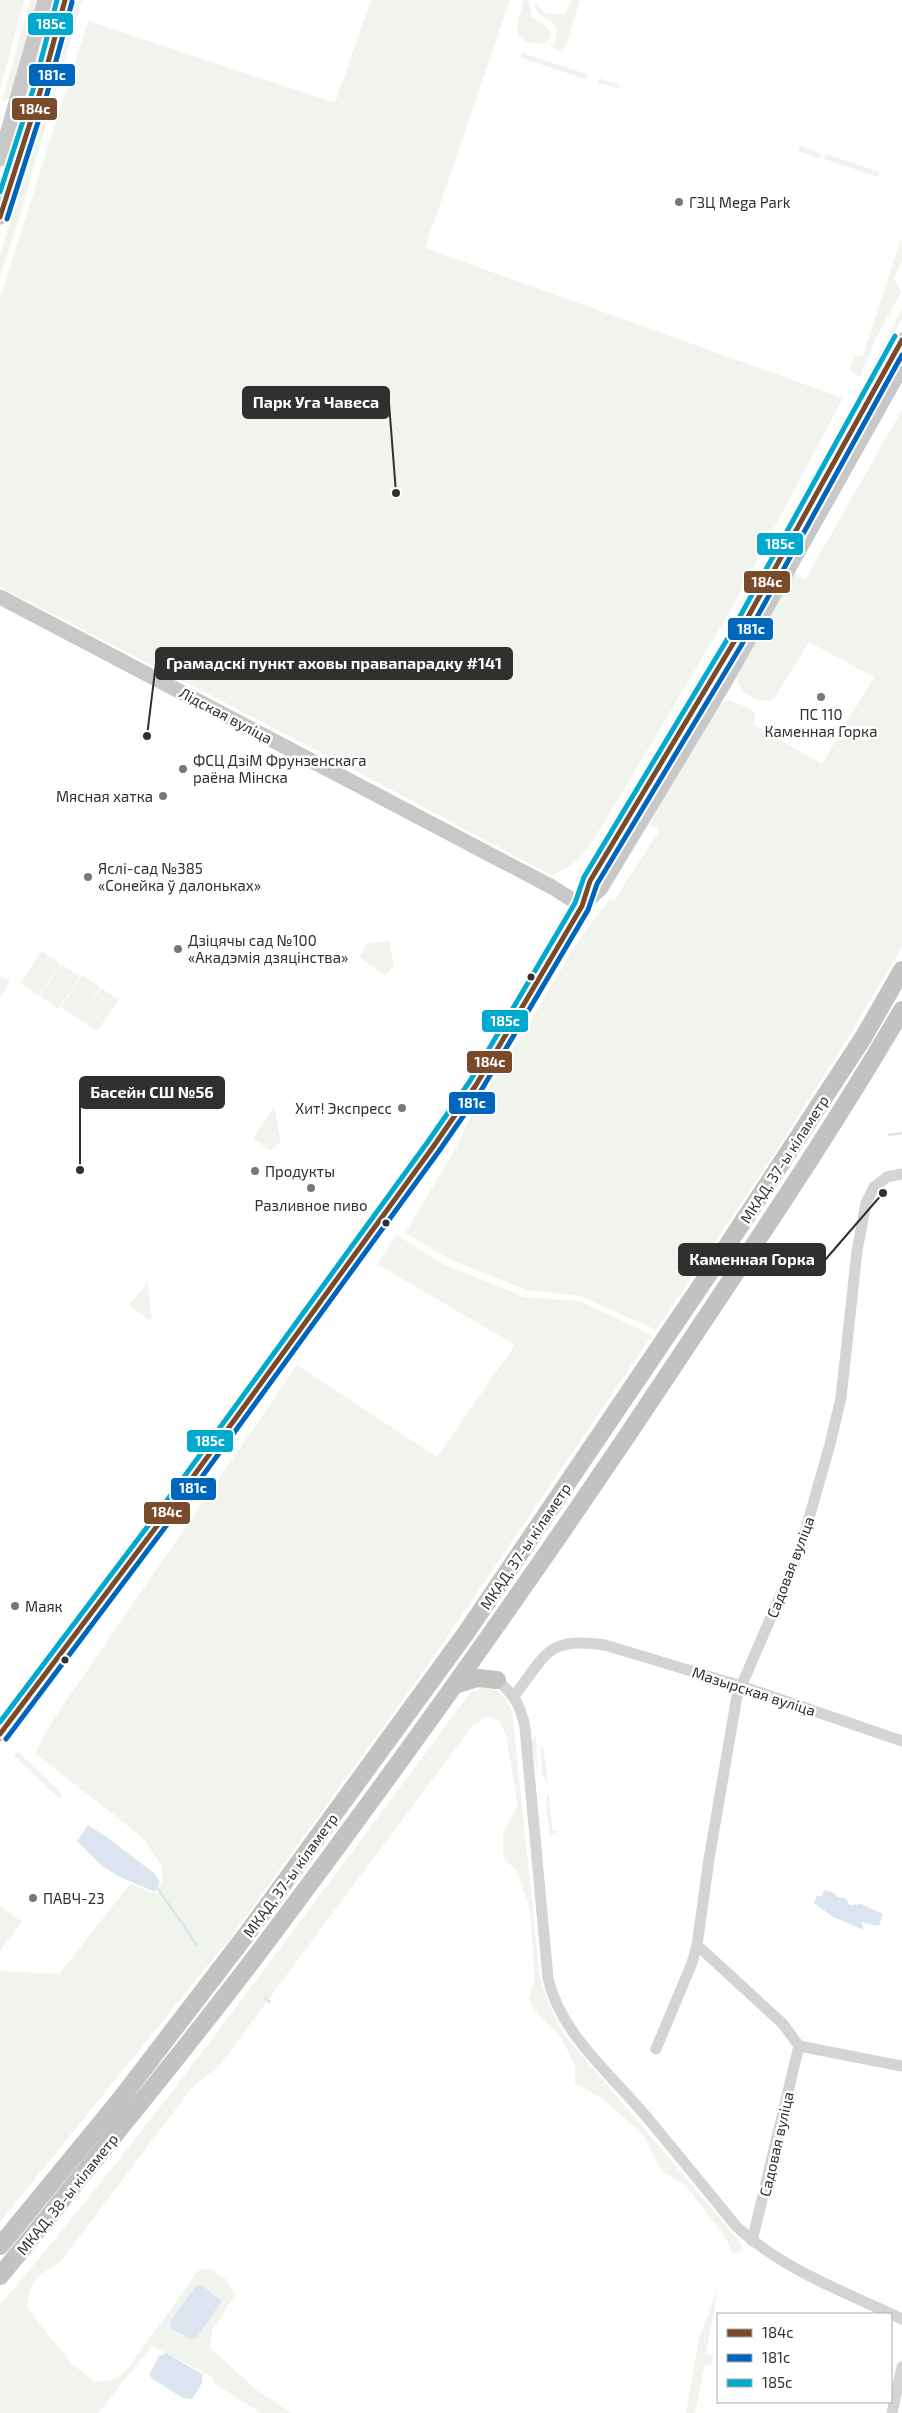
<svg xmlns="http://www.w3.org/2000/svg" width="902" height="2413" viewBox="0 0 902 2413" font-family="'Exo 2',sans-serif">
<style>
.green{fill:#f0f4ed}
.water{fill:#dce4f0}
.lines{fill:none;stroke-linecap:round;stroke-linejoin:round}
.stream{stroke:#dce4f0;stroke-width:2.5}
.minor{stroke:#d4d4d4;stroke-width:11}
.major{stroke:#c8c8c8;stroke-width:15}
.highway{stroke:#c2c2c2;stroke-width:18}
.bus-1-casing{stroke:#fff;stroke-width:9}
.bus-2-casing{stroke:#fff;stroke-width:9}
.bus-3-casing{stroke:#fff;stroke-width:9}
.bus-1{stroke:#7a4b2a;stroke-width:5}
.bus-2{stroke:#0065bd;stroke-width:5}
.bus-3{stroke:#00a9ce;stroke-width:5}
.poi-dot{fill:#787878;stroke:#fff;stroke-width:2}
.bus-dot{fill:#303030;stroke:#fff;stroke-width:2}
.labels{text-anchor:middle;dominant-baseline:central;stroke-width:5;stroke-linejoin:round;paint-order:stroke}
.poi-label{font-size:15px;fill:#303030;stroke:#fff;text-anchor:start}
.street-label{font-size:15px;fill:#303030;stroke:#fff}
.leader{fill:none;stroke:#303030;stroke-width:2}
.callout-dot{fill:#303030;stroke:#fff;stroke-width:2}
.callout{fill:#303030;stroke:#303030;stroke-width:2}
.callout-label{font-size:16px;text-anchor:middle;font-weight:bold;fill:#fff}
.line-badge{stroke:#fff;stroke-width:2}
.badge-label{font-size:14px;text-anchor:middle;font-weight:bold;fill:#fff}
</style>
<rect width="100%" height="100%" fill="#fff"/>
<path class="green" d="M0 0H24L0 89Z
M30 0H37L15 83 10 98 2 102Z
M74 0H82L20 215 0 277V255L34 144Z
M371 0H510L425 248 843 398 728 615 605 821C595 836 587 853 573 864 566 869 559 870 552 876L336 760 0 587V298L88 21 335 103Z
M524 0H528L532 17C539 23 550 25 551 36L545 43C508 48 517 22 524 0Z
M573 0H580L565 47 562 52 553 48C566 12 540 27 534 2L546 14H564Z
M522 53 587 74 585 79 521 58Z
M599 78 620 85 619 89 598 83Z
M800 146 821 153 819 158 798 151Z
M826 154 880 172 878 177 824 159Z
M901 238 902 260 894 279 901 292 876 338 860 377 850 371 851 364 855 357 863 356Z
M902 309V318L875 370 867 376Z
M902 410V947L844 1044 772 1157 656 1330 581 1296 527 1290 451 1260 405 1233 457 1146 474 1108 526 1028 578 941 610 899 614 900 660 830 650 825 662 797 718 705 728 700 748 707 755 713 753 725 822 764 874 677 809 642 774 699C757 706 734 691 737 672L794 572 805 580Z
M389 941 394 965 386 976 359 957 367 944Z
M42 951 60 964 39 996 20 983Z
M61 964 80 977 58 1009 40 996Z
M0 975 10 981 0 996Z
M82 975 100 987 79 1019 61 1007Z
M101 988 119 1000 97 1031 79 1019Z
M274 1107 281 1141 270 1151 253 1138Z
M397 1235 443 1264 524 1297 579 1301 652 1335 432 1659 231 1937 0 2222V1971L59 1974 130 1884 157 1894 163 1877 161 1865 143 1838 35 1753 53 1720 297 1365 437 1457 515 1345 377 1264Z
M148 1282 152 1322 129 1305Z
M485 1687C502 1690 504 1696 512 1711L540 1978 550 2007 563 2033 741 2243 743 2250 733 2254 724 2235 686 2186 662 2171 643 2135 603 2099 575 2083V2066L561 2037 532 2007 529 1999 535 1979 530 1910 518 1872 503 1858V1833L518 1806 506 1735 500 1721 487 1716 472 1726 219 2066 192 2088 60 2262C37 2277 29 2279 27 2308L72 2364 95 2382 113 2380 125 2372 199 2270 208 2268 226 2279 235 2295 213 2329 209 2347 259 2392 292 2413H261L215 2384 211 2376 152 2346 98 2413H0V2305C166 2109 316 1899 470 1693Z
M536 1735 538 1771 531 1743Z
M543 1744 548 1785 542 1774 540 1748Z
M17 1751 62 1794 60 1799 14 1756Z
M548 1791 553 1831H559L550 1835 546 1806Z
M0 1906 22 1922 0 1951Z
M718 2289 706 2354 713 2355 711 2365H705L695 2413H686L699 2338Z"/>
<path class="water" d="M88 1825 108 1838 155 1874 160 1882 155 1892 116 1875 101 1865 77 1841Z
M824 1890 834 1893 838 1897 845 1898 850 1905 861 1904 883 1914 879 1926 861 1922 864 1930 833 1917 814 1903 817 1896H822Z
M200 2285 220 2299 221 2302 197 2337 191 2340 171 2328 170 2321 196 2286Z
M166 2353 202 2374V2383L192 2399 183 2398 151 2378 150 2373 159 2356Z"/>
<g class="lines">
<path class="stream" d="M889 1135 902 1133
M158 1889 197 1945
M265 1998 270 2002"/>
<path class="minor" d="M497 1680C514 1694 521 1706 525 1728L548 1978C560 2033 609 2072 644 2114 675 2151 706 2189 736 2226 783 2270 845 2292 902 2319
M514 1696C547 1654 547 1636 605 1645L741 1686 902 1741
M697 1945 783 2024 799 2046
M799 2046 902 2066
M656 2049 692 1963 697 1945 709 1859 737 1696 800 1550 830 1444 841 1398 857 1251 866 1203 874 1187 887 1177 902 1174
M752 2241 799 2046
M892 2413 902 2367"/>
<path class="major" d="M0 159 45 0
M0 217 40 92 65 0
M0 597 552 887 582 906
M583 905 601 888 722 687 902 367
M0 1734 163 1518 433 1147 476 1085 582 906 590 881 734 642 902 340"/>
<path class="highway" d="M455 1685 478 1678 497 1680
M0 2246 119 2101 246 1935 466 1633 706 1278 863 1038 902 970
M0 2276C90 2165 182 2054 268 1940 412 1748 551 1552 683 1352 758 1239 834 1127 902 1010"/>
<g class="bus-1-casing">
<path id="bus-1" d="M0 217 40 92 65 0
M0 1734 163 1518 433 1147 476 1085 582 906 590 881 734 642 902 340"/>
</g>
<g class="bus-2-casing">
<path id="bus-2" d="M7 219 47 94 72 2
M6 1739 169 1522 439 1151 482 1089 588 910 597 884 741 646 902 355"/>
</g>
<g class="bus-3-casing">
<path id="bus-3" d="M0 192 33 90 57 0
M0 1722 157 1514 427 1143 470 1081 575 903 584 877 728 638 895 336"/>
</g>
<use href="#bus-1" class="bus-1"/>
<use href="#bus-2" class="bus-2"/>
<use href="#bus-3" class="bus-3"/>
</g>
<g class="poi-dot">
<circle cx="679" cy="202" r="5"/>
<circle cx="821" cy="697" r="5"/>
<circle cx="183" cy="769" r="5"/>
<circle cx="163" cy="796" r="5"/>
<circle cx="88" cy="877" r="5"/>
<circle cx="178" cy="949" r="5"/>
<circle cx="402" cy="1108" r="5"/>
<circle cx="255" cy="1171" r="5"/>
<circle cx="311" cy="1188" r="5"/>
<circle cx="15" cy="1606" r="5"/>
<circle cx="33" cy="1898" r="5"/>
</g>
<g class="bus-dot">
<circle cx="531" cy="977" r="4.5"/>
<circle cx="386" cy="1223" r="4.5"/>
<circle cx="65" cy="1660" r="4.5"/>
</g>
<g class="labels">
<g class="poi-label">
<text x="689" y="202">ГЗЦ Mega Park</text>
<text x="821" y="714" text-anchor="middle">ПС 110<tspan x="821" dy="17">Каменная Горка</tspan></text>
<text x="193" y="760">ФСЦ ДзіМ Фрунзенскага<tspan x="193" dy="17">раёна Мінска</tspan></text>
<text x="153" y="796" text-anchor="end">Мясная хатка</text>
<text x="98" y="868">Яслі-сад №385<tspan x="98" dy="17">«Сонейка ў далоньках»</tspan></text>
<text x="188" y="940">Дзіцячы сад №100<tspan x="188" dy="17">«Акадэмія дзяцінства»</tspan></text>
<text x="392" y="1108" text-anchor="end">Хит! Экспресс</text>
<text x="265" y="1171">Продукты</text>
<text x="311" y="1205" text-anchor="middle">Разливное пиво</text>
<text x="25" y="1606">Маяк</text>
<text x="43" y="1898">ПАВЧ-23</text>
</g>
<g class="street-label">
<text transform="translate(226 715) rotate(28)">Лідская вуліца</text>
<text transform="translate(784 1159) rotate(-57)">МКАД, 37-ы кіламетр</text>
<text transform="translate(525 1546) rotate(-56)">МКАД, 37-ы кіламетр</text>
<text transform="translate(790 1567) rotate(-69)">Садовая вуліца</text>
<text transform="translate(754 1691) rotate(18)">Мазырская вуліца</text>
<text transform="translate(290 1875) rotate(-54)">МКАД, 37-ы кіламетр</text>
<text transform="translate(776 2144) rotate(-77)">Садовая вуліца</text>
<text transform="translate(67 2194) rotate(-51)">МКАД, 38-ы кіламетр</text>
</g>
</g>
<path class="leader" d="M396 493L389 403M147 736L156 663M80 1170L80 1093M883 1193L825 1260"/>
<g class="callout-dot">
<circle cx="396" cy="493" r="5"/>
<circle cx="147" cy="736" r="5"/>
<circle cx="80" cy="1170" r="5"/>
<circle cx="883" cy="1193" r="5"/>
</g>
<g class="callout">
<rect x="243" y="387" width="146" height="31" rx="5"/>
<rect x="156" y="648" width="356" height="31" rx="5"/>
<rect x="80" y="1077" width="144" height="31" rx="5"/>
<rect x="679" y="1244" width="146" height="31" rx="5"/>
</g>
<g class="callout-label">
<text x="316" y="408">Парк Уга Чавеса</text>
<text x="334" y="669">Грамадскі пункт аховы правапарадку #141</text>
<text x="152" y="1098">Басейн СШ №56</text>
<text x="752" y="1265">Каменная Горка</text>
</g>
<g class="line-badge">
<rect x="27" y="12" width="47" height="24" rx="5" fill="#00a9ce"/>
<rect x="28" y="63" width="48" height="24" rx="5" fill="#0065bd"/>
<rect x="11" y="97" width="47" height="24" rx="5" fill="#7a4b2a"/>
<rect x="756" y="532" width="48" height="24" rx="5" fill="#00a9ce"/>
<rect x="743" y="570" width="48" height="24" rx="5" fill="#7a4b2a"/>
<rect x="727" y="617" width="47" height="24" rx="5" fill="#0065bd"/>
<rect x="481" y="1009" width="48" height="24" rx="5" fill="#00a9ce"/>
<rect x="466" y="1050" width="47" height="24" rx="5" fill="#7a4b2a"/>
<rect x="448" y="1091" width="48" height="24" rx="5" fill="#0065bd"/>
<rect x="186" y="1429" width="48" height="24" rx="5" fill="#00a9ce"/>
<rect x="170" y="1477" width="47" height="24" rx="5" fill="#0065bd"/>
<rect x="143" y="1501" width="48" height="24" rx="5" fill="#7a4b2a"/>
</g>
<g class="badge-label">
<text x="51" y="29">185с</text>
<text x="52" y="80">181с</text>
<text x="35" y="114">184с</text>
<text x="780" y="549">185с</text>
<text x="767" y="587">184с</text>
<text x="751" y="634">181с</text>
<text x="505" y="1026">185с</text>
<text x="490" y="1067">184с</text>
<text x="472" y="1108">181с</text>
<text x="210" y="1446">185с</text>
<text x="193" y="1493">181с</text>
<text x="167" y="1517">184с</text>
</g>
<rect x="717" y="2313" width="175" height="90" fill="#ffffff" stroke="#acacac"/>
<rect x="727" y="2329" width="25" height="8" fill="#7a4b2a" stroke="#acacac"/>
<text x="762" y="2338" font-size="15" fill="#303030">184с</text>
<rect x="727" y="2354" width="25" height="8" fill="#0065bd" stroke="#acacac"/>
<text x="762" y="2363" font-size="15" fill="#303030">181с</text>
<rect x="727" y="2379" width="25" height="8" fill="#00a9ce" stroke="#acacac"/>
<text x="762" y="2388" font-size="15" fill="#303030">185с</text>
</svg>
